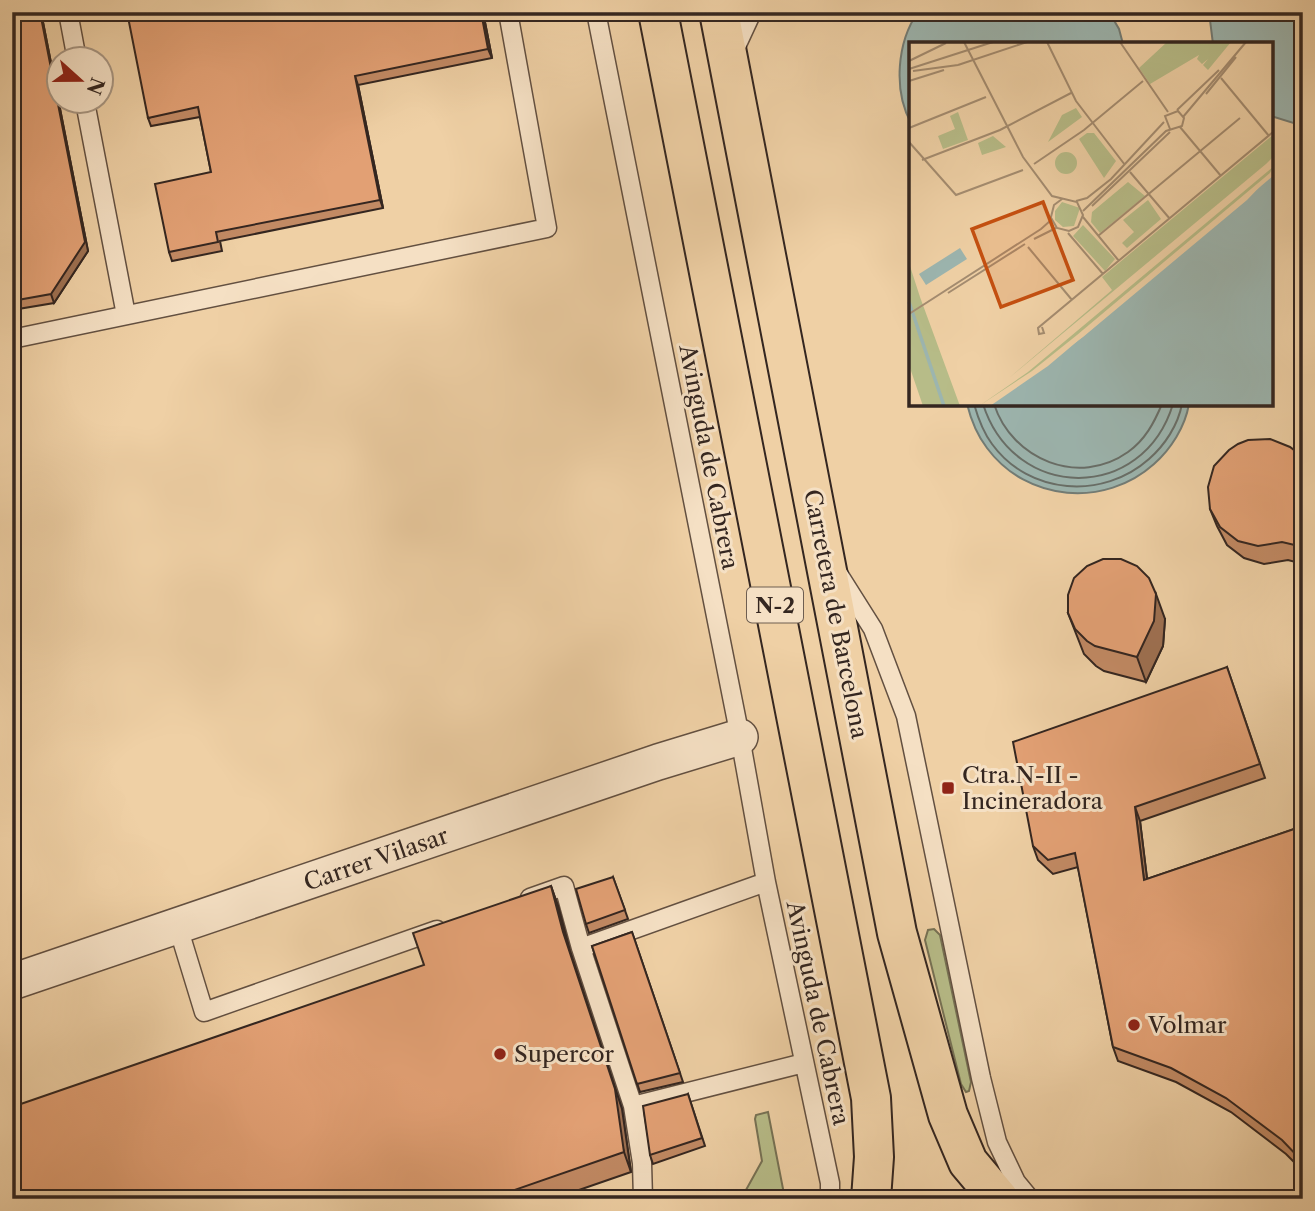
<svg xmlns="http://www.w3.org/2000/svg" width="1315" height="1211" viewBox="0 0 1315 1211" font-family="'Libre Caslon Text',serif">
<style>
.green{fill:#b7bc88;stroke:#767154;stroke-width:2}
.water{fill:#9cb5af;stroke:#727c76;stroke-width:2}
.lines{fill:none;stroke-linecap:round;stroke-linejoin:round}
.shore{stroke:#686e68;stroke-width:2}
.service-casing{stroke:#635041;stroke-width:21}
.minor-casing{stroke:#635041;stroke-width:38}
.primary-casing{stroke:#342620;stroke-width:42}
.service{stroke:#f5e0c4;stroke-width:18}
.minor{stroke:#f5e0c4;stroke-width:35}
.primary{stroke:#efd0a5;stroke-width:38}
.wall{fill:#c28a64;stroke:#342620;stroke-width:2}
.shaded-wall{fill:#9e7051;stroke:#342620;stroke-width:2}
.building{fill:#e2a074;stroke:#342620;stroke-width:2}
.poi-dot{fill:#8f2418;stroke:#f5e0c4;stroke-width:2.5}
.labels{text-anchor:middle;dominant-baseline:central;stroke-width:6;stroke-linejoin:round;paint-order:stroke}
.shield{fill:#f5e0c4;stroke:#6e5e51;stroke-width:2}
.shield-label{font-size:21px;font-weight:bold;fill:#342620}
.street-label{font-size:23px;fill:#342620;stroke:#f5e0c4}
.poi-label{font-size:23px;fill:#342620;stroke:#f5e0c4;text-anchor:start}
.inset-river{fill:none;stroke:#9cb5af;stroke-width:3.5}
.inset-road{fill:none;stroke:#a48c70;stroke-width:2}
.view{fill:#c44f10;fill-opacity:0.15;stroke:#c44f10;stroke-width:3.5}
.inset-edge{fill:none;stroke:#342620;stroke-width:3.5}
</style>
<rect width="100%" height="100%" fill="#efd0a5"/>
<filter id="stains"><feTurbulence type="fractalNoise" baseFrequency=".00286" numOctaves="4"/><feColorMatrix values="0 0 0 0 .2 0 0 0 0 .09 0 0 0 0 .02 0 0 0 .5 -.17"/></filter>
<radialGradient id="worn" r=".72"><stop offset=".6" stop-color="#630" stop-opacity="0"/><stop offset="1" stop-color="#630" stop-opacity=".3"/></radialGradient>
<path class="green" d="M934 929 940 935 971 1082 969 1091 966 1092 961 1084 925 940 928 930Z
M768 1112 785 1199H741L762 1161 755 1119 756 1115Z"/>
<path class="water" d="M918 12H1109L1119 29 1123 44H911V123C893 90 897 42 918 12Z
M1209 12H1303V126L1271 116V44H1213Z
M967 404H1189C1185 427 1171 449 1154 464 1105 508 1027 502 987 448 977 435 971 420 967 404Z"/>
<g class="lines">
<path class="shore" d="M974 404C978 418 983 432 992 444 1029 495 1103 500 1149 459 1165 445 1178 425 1182 404
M983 404C1014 502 1143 503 1173 404
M994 404C1012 460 1079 487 1128 452 1145 440 1154 423 1162 404"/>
<g class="service-casing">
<path id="service" d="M68 12 77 60
M596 12 740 737 766 882 830 1183V1199
M733 53 752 12
M85 102 126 315
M12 339 547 228 508 12
M837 572 873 629 906 716 981 1078 997 1142 1016 1182 1030 1199
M530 898 564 886 581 948 633 1106 642 1163 643 1199
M178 927 204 1012 437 930
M581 948 766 882
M633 1106 804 1063"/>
</g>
<g class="minor-casing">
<path id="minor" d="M12 982 658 762 740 737"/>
</g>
<g class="primary-casing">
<path id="primary" d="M658 12 871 1098 874 1157 871 1199
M719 12 897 933 948 1115 968 1162 999 1199"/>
</g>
<use href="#service" class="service"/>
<use href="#minor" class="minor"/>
<use href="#primary" class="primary"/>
</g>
<path class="wall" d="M12 12H41L88 251 54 303 12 310Z
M483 12 492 58 358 85 383 208 220 241 222 251 172 261 169 252 211 172 200 117 151 126 148 118Z
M1303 457V564L1288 560 1264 564 1244 558 1227 545 1217 526 1210 509Z
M1068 613 1165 619 1163 646 1146 682 1104 671 1096 666 1084 654Z
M1227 667 1265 778 1140 821 1147 879 1303 826V1171L1286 1154 1231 1112 1176 1082 1118 1061 1113 1047 1078 867 1053 874 1038 860 1033 846Z
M613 877 628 919 589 933 586 924Z
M551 886 558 906 570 951 622 1109 631 1172 553 1199H12L424 965Z
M632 932 683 1082 640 1092 592 946Z
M688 1094 705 1146 653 1164 650 1155Z"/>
<path class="shaded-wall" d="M40 12H41L88 251 54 303 51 294Z
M481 12H483L492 58 488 49Z
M355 76 358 85 383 208 380 200Z
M1156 594 1165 619 1163 646 1146 682 1137 657Z
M1135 807 1140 821 1149 894 1144 880Z
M551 886 558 906 570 951 622 1109 631 1172 624 1152Z"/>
<path class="building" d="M12 12H40L85 242 51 294 12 301Z
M127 12H481L488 49 355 76 380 200 216 232 218 242 169 252 155 184 211 172 198 107 148 118Z
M1270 439 1290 447 1303 457V547L1282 542 1258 546 1238 541 1220 527 1210 509 1208 487 1214 466 1229 450 1238 444 1248 440Z
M1103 559H1121L1137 566 1149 578 1156 594 1154 621 1137 657 1095 646 1087 641 1075 629 1068 613V595L1074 578 1087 566Z
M1227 667 1260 764 1135 807 1144 880 1303 826V1162L1282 1140 1226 1098 1171 1068 1113 1047 1075 853 1048 860 1033 846 1013 742Z
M613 877 625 910 586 924 576 889Z
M551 886 563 932 615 1089 624 1152 503 1194 504 1199H12V1107L424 965 413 933Z
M632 932 680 1073 637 1084 592 946Z
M688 1094 702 1138 650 1155 643 1106Z"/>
<g class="poi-dot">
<rect x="941" y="781" width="14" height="14" rx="3.5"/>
<circle cx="1134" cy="1025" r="7"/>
<circle cx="500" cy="1054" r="7"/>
</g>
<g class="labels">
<rect class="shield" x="747" y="587.5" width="56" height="35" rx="5"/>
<g class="shield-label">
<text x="775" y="605">N-2</text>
</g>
<g class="street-label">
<text transform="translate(709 457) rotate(79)">Avinguda de Cabrera</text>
<text transform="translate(836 614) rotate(79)">Carretera de Barcelona</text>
<text transform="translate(376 859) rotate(-19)">Carrer Vilasar</text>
<text transform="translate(818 1013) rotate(78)">Avinguda de Cabrera</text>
</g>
<g class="poi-label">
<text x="962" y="775">Ctra.N-II -<tspan x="962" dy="26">Incineradora</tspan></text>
<text x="1148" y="1025">Volmar</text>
<text x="514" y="1054">Supercor</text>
</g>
</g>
<g transform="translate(909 42)">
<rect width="364" height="364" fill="#efd0a5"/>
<path d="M258 0H322L299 28 294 23 299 17 293 22 288 17 290 13 241 42 230 26ZM167 66 173 75 139 100 153 73ZM49 70 59 98 34 107 29 94 46 87 41 74ZM178 91H185L207 119 195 136 170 97ZM364 93V115L357 122 100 336 203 248 193 235ZM84 94 97 105 73 113 69 101ZM146 121a11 11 0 1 1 22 0a11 11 0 1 1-22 0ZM364 125 361 131 168 293 123 329 70 364 119 330ZM219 140 236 154 191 191 182 180 183 170ZM239 158 252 177 218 206 213 201 225 190 214 178ZM153 160 171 166 165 184 154 185 146 178V169ZM174 183 206 217 196 229 164 194ZM0 221 11 255 51 364H14L1 326Z" fill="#b7bc88"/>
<path d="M364 134V364H81L139 324ZM51 206 58 217 17 243 10 232Z" fill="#9cb5af"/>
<path d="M364 131 338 158 174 295 78 364 137 321Z" fill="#efd0a5"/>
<path class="inset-river" d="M0 260 35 364"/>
<path class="inset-road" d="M55 0 114 115 143 154 168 160 174 173 169 185 160 189 148 186 141 174M138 0 167 59 216 123M211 0 259 70M0 19 37 1M49 23 118 0M0 27 84 0M4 29 49 23M312 36 360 94M0 39 35 28M297 52 327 15M268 68 310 28M274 75 337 0M271 85 312 134M0 86 77 55M0 100 47 153 114 128M13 118 91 88 162 51M125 122 175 88 234 39M221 130 261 177M167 159 178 156 202 137 255 80M183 164 261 90M174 169 257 89 273 84 275 76 269 69 256 74 261 87M174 175 210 219M159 191 194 232M189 194 331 76M125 197 147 186M119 205 163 258M39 251 116 202M0 272 132 187 141 179 145 163 153 157M133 285 135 291 130 292 129 286 364 90"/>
<path class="view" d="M134 160 164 238 92 265 63 187Z"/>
<rect width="364" height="364" class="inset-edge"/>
</g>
<rect width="1315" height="1211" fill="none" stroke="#efd0a5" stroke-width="42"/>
<rect x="14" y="14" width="1287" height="1183" fill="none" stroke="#342620" stroke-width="3.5"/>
<rect x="21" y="21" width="1273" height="1169" fill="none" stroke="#342620" stroke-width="2"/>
<g transform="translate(80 80) rotate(111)"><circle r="33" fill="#f5e0c4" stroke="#a89682" stroke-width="2"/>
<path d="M0-5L12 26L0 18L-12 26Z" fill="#8f2418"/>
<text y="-10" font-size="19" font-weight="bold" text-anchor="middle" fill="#342620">N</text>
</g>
<rect width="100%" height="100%" filter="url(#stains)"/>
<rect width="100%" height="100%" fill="url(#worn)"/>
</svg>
